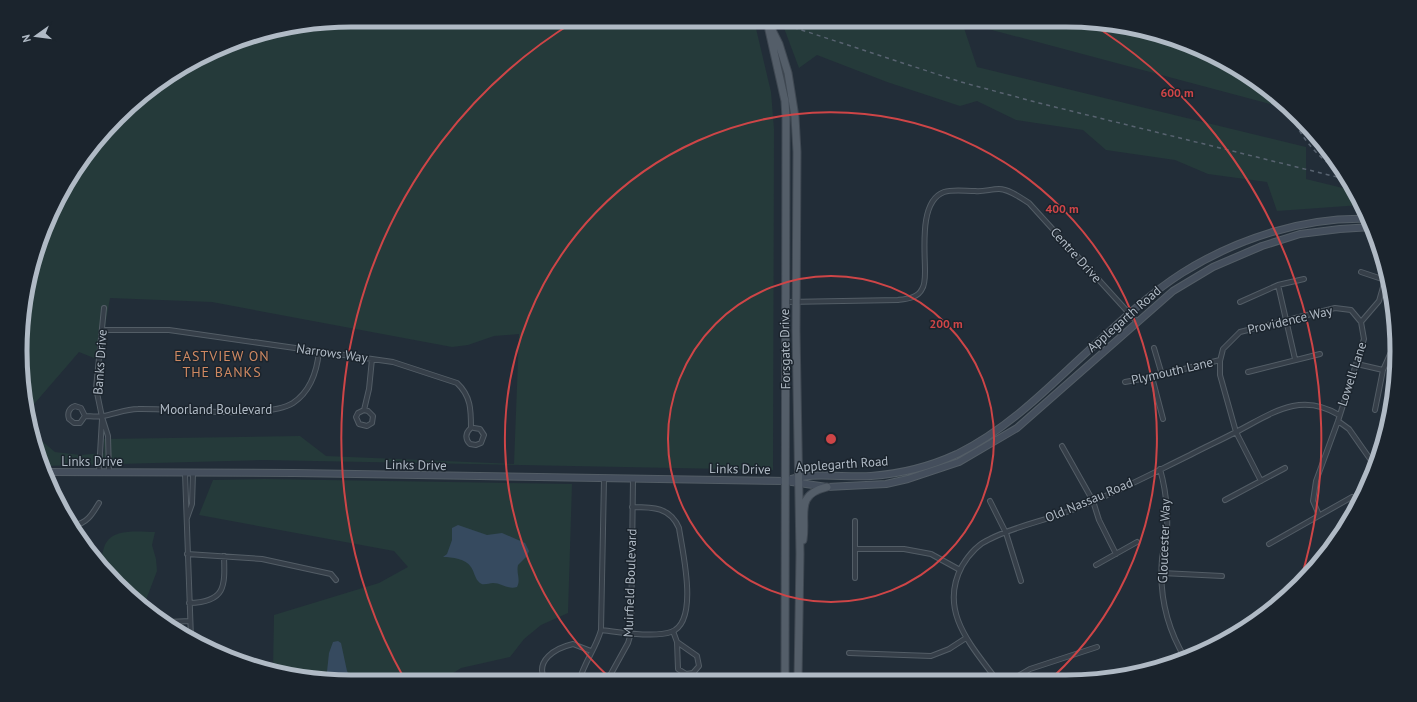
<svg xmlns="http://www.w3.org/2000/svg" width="1417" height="702" viewBox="0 0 1417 702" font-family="'PT Sans',sans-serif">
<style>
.green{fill:#253a3a}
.water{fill:#364a5f}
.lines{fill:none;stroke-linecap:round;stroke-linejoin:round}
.street-casing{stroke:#535d66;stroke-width:6}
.secondary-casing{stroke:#535d66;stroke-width:8}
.primary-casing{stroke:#3f4852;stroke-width:9}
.street{stroke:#363f49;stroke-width:4}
.secondary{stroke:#444e5c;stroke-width:6}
.primary{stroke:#545e69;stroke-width:7}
.rail{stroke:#586370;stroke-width:1.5;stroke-dasharray:4 4;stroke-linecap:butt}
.ring{fill:none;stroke:#ce4547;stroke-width:2}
.labels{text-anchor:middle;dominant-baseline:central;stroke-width:3;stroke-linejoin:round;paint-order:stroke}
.street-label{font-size:13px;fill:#b0bac5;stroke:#1b242d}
.neighbourhood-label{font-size:14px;letter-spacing:1px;fill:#cf8962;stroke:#1b242d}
.rim{fill:none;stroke:#b0bac5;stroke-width:5}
.centre{fill:#ce4547;stroke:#1b242d;stroke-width:2}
.ring-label{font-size:12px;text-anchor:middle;font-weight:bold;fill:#ce4547;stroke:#1b242d;stroke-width:3;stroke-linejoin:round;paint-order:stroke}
</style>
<rect width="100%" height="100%" fill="#222d38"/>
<path class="green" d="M351 20H754L771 92 774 129 773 470 263 460 45 466 36 436 55 452 80 455 104 453V439L300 436 326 456 514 464 519 334 494 336 468 345 452 347 212 302 110 298 99 360 79 352 28 411 23 394 26 286 64 185 102 133 149 89 244 38Z
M781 20 1087 21 1151 31 1212 54 1267 88 1289 109 962 22 977 67 1306 147V179L1355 191 1361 205 1277 211 1267 182 1208 174 1175 160 1106 150 1083 130 1016 120 977 101 960 106 887 82 817 55 799 68Z
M264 479 572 484 568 613 541 625 524 639 510 657 461 668 441 681H330L273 672 274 615 379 583 408 567 394 551 199 515 213 480Z
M155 532 152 545 156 559 157 571 144 605 117 585 101 562C102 556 103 548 106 543 114 528 141 532 155 532Z"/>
<path class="water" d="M458 525 487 535 502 533 525 543 529 551 527 556 518 565C516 573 521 580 517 587 508 590 502 583 493 583 488 583 482 587 478 581 475 578 474 571 471 567 466 559 452 557 443 557L447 554 452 540V528Z
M338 641 341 643 347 671 353 681H326L329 653 333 642Z"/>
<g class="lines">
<g class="street-casing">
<path id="street" d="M1361 272 1388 281
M1278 285 1295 359
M787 302 898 300C906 299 918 298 922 289 925 285 925 277 925 271 925 250 919 201 944 192 953 189 965 191 975 191 983 192 991 189 999 189 1009 189 1021 198 1029 203L1137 322
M1240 302 1278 285 1304 279
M104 308 96 388 102 417 108 436 109 472
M1361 322 1379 301 1385 280
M102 330H169L393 362 457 383C471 396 471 410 471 428 465 433 465 439 470 444L476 445 481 443 484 435 480 429 474 428
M1154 348 1162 375
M1357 364 1383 370
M1248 372 1320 354
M1152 377 1163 419
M1125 382 1152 377 1220 360
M364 410 368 411 373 416 372 423 367 426 359 424 356 417 358 413 364 410 369 389 372 359
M1375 410 1383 370 1395 343
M85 416 80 423H74L69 419C67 413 69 408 75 406L81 408 85 416C90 416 97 417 103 416 115 414 126 409 138 409 173 408 266 420 293 403 311 391 317 372 319 351
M1338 421 1349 429 1375 466
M1062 446 1093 501 1099 520 1116 554
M1160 469C1166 490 1168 510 1167 532 1166 541 1163 550 1162 559 1159 594 1167 628 1185 658
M99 471 102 419
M185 473 191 638
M1261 481 1236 432 1220 375V361L1223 349 1240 332 1335 308 1351 310 1361 322 1364 339 1338 421 1316 481 1313 501 1319 515
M1225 500 1285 468
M990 501 1006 533 1021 581
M187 518 192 504 193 473
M74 525C87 524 93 513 99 503
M1269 544 1352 497
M855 549H904L931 554 960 570
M187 554 262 559 331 574 336 580
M1096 565 1137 542
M1162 573 1222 576
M855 578V521
M189 603C226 602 225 586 224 556
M168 622 190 621
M601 630C619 632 654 638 671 632 700 622 682 550 679 528 670 507 653 507 632 507
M673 631 677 642 678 669 686 674 693 673 699 666 697 656 677 642
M849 653 931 656 949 649 966 638
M996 679C971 645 938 611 962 566 968 556 978 544 990 539 1015 526 1045 521 1072 510 1112 495 1151 474 1190 455 1205 447 1221 440 1236 432 1271 414 1300 391 1339 415
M1013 679 1030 669 1097 647
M545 681C534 660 556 648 573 644L591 651
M579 681C585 661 596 648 601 630L604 479
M607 681 628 643 631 633 633 479"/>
</g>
<g class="secondary-casing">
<path id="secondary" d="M46 472 294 473 785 481 827 487 886 484 908 479 959 462 1017 428 1173 291 1213 267 1262 246 1300 234 1340 229 1372 227
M785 481C810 471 844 478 871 476 899 474 931 466 957 454 1002 432 1039 397 1075 363 1109 332 1143 298 1182 273 1236 239 1303 217 1368 219"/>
</g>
<g class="primary-casing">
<path id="primary" d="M767 20 779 44 788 73 795 117 797 152 796 331 800 554 798 680
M769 30 785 101 786 118 785 680
M803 540C807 514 794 495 827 487"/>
</g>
<use href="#street" class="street"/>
<use href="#secondary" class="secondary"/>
<use href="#primary" class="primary"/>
<path class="rail" d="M771 20 961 82 1039 103 1349 180
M1289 109C1299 136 1318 159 1343 173"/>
</g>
<g class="ring">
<circle cx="831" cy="439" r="163"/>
<path d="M611 679A326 326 0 1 1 1053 677"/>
<path d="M405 680A490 490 0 0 1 575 21M1087 21A490 490 0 0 1 1300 582"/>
</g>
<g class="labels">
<g class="street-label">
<text transform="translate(1076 255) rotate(48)">Centre Drive</text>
<text transform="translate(1124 319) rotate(-41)">Applegarth Road</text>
<text transform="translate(1290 320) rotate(-13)">Providence Way</text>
<text transform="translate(785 349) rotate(-91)">Forsgate Drive</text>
<text transform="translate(332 353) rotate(8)">Narrows Way</text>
<text transform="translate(100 362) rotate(-86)">Banks Drive</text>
<text transform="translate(1172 371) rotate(-13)">Plymouth Lane</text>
<text transform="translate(1352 374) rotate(-72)">Lowell Lane</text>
<text x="216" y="409">Moorland Boulevard</text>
<text x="92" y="461">Links Drive</text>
<text transform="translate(842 464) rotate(-4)">Applegarth Road</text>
<text transform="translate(416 465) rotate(1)">Links Drive</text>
<text transform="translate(740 469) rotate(1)">Links Drive</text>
<text transform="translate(1089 500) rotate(-23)">Old Nassau Road</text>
<text transform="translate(1164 541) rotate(-88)">Gloucester Way</text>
<text transform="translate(630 583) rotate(-88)">Muirfield Boulevard</text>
</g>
<g class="neighbourhood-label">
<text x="222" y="356">EASTVIEW ON<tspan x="222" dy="16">THE BANKS</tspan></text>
</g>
</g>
<path d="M0 0H1417V702H0ZM351 27H1066A324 324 0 0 1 1390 351V351A324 324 0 0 1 1066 675H351A324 324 0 0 1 27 351V351A324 324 0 0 1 351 27Z" fill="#1b242d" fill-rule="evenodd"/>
<path class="rim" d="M351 27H1066A324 324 0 0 1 1390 351V351A324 324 0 0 1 1066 675H351A324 324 0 0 1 27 351V351A324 324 0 0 1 351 27Z"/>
<circle cx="831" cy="439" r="6" class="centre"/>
<g class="ring-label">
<text x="1177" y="97">600 m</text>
<text x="1062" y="213">400 m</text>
<text x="946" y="328">200 m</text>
</g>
<g transform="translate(36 36) rotate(256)" stroke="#1b242d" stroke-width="3" paint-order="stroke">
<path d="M0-3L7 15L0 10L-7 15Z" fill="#b0bac5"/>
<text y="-6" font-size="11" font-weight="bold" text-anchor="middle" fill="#b0bac5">N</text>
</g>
</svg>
